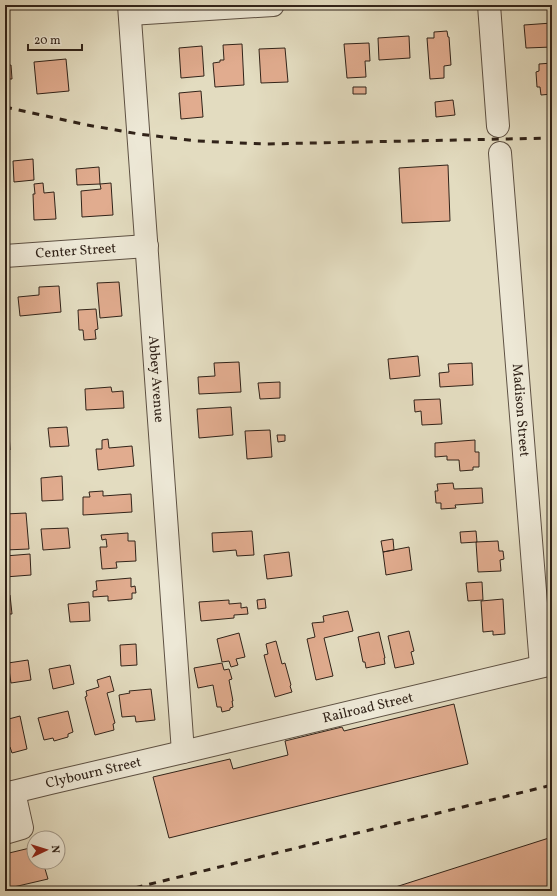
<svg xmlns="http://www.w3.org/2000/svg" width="557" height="896" viewBox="0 0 557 896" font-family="Vollkorn,serif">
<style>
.building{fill:#e1ac8f;stroke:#312319}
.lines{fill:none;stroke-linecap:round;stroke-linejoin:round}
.minor-casing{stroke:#5e5143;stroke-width:24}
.minor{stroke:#ede8d6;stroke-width:22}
.rail{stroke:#312319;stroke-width:3;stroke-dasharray:7 7;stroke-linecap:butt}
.labels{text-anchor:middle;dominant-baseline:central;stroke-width:3;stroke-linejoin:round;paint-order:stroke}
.street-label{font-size:14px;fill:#312319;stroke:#ede8d6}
</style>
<rect width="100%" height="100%" fill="#e3dcc0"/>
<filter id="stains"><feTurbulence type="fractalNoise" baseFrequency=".005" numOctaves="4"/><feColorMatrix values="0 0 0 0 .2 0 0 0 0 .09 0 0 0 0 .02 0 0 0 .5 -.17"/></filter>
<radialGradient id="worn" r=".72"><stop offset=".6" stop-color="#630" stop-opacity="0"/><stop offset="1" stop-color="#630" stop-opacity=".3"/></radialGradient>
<path class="building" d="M552 23V47L526 48 524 25Z
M447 31 448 37H449L451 65 444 66V78L430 79 427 38H434V32Z
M409 36 410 58 379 60 378 38Z
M369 43 370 61H365L366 77 347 78 344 44Z
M242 44 244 85 215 87 213 63 220 62V60H224L223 45Z
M202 46 204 76 181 78 179 48Z
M285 48 288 82 261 83 259 49Z
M66 59 69 91 37 94 34 62Z
M552 63V94L541 95 540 87H537L536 72 539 71V64Z
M11 65 12 79H5V66Z
M353 87H366V94H353Z
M201 91 203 117 181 119 179 93Z
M453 100 455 115 436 117 435 102Z
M33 159 34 180 14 182 13 161Z
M448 165 450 221 402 223 399 168Z
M99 167 100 184 77 185 76 169Z
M43 183 44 193 54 192 56 219 34 220 33 194H35L34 184Z
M111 183 113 215 82 217 81 191 101 189 100 184Z
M119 282 122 316 100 318 97 283Z
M59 286 61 312 20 316 18 297 39 295V287Z
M96 309 98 329 95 330 96 339 84 340 83 330H79L78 310Z
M418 356 420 376 390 379 388 359Z
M239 362 241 392 199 394 198 377 215 376 214 363Z
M472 363 473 385 440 387 439 373 449 372 448 364Z
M280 382V398L260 399 258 383Z
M111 387 112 392 123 391 124 408 86 410 85 389Z
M440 399 442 424 422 425 421 411 415 412 414 400Z
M231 407 233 435 199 438 197 409Z
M67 427 69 446 50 447 48 428Z
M270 430 272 457 247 459 245 431Z
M5 432H9L10 450H5Z
M277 435H285V441L278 442Z
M108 439 109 448 132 446 134 466 98 470 96 449H102V440Z
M475 440V452H479V467H473V470L460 471 459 460H447V456L435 457V443Z
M62 476 63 500 42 501 41 478Z
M453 483 454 489 482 488 483 503 455 505 456 508 441 509V503H436L435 491H438L437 484Z
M103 491V496L131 494 132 512 83 515V497H90L89 492Z
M26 513 29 549 5 550V514Z
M68 528 70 548 43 550 41 529Z
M252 531 254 555 237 556 236 550 213 552 212 533Z
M476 531 477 542 461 543 460 532Z
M128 533V541H135L136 561 116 562 117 568 102 569 100 547H107L106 539 102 540 101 535Z
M393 539 394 550 383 552 381 541Z
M498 541 499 551H503L504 559 500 560 501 571 478 572 476 542Z
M409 547 412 570 386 575 383 552Z
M289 552 292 576 267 579 264 555Z
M30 554 31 575 5 577V556Z
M131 578V587L135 586 136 593H132V599L108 601V596L93 597V591L97 590 96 581Z
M482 582 483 600 468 601 466 583Z
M10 595 12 614H5V596Z
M265 599 266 608 258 609 257 600Z
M503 599 505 634 493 635V631L483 632 481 601Z
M229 600V604L241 603V608L247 607 248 614 234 615V618L201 621 199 602Z
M89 602 90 621 70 622 68 604Z
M348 611 353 631 324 638 333 676 316 680 307 639 315 637 312 623 324 622 323 616Z
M409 631 414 651 411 652 414 664 395 668 388 636Z
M379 632 385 658H384L385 664 366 668 365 662H363L358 637Z
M239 633 245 657 236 659 238 665 231 667 229 661 222 662 217 639Z
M276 641 282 664 285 663 291 685 290 686 292 692 275 697 264 655 268 654 266 644Z
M136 644 137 665 121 666 120 645Z
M28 660 31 680 11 683 8 663Z
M222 663 224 670 229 669 232 679 229 680 233 701H232L233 707 230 708V710L222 712 221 707H217L213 685 198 688 194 668Z
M70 665 74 684 53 689 49 669Z
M110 676 114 691 107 693 115 723 113 724 114 730 95 735 85 697 87 696 86 691 99 687 97 680Z
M151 689 155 720 136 722 135 716 122 717 119 695 130 693 129 691Z
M454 704 468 764 169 838 153 777 230 759 233 769 288 755 285 741 342 727 344 731Z
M68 711 73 732 68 734V737L54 741 53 738 44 740 38 718Z
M20 716 27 749 12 753 10 747 5 748V720Z
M552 837V881L548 882 551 891H383Z
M34 847V862H43L48 879 5 889V854Z"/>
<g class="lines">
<g class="minor-casing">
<g id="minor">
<path id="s1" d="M129 5 183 752"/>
<path d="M489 5 498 126"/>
<path d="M130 14 273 5"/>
<path id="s2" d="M500 153 541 666"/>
<path id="s3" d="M5 256 147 246"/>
<path id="s4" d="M5 794 50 783 183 752 552 664"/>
<path d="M5 833 22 828 14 792"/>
</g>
</g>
<use href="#minor" class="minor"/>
<path class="rail" d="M5 107 87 125 139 134 197 141 265 144 552 138
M122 891 552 785"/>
</g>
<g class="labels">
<g class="street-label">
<text stroke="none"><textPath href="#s3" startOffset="71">Center Street</textPath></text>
<text stroke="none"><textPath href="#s1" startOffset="375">Abbey Avenue</textPath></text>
<text stroke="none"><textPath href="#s2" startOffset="258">Madison Street</textPath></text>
<text stroke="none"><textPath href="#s4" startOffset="373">Railroad Street</textPath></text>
<text stroke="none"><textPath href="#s4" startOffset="91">Clybourn Street</textPath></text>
</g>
</g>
<rect width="557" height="896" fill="none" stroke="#e3dcc0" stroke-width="20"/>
<rect x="6" y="6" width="545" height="884" fill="none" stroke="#312319" stroke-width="2"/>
<rect x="10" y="10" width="537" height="876" fill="none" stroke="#312319"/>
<g transform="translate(46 850) rotate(86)"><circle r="19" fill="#ede8d6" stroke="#a2998a"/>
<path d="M0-3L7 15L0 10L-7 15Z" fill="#8f2418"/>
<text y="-6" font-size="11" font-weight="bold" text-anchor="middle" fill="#312319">N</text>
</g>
<path d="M28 44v6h54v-6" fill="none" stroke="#312319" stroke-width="2"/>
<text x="34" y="44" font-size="12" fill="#312319" stroke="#ede8d6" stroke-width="3" paint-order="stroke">20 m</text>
<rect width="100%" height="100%" filter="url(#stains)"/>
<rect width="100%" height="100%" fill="url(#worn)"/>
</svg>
